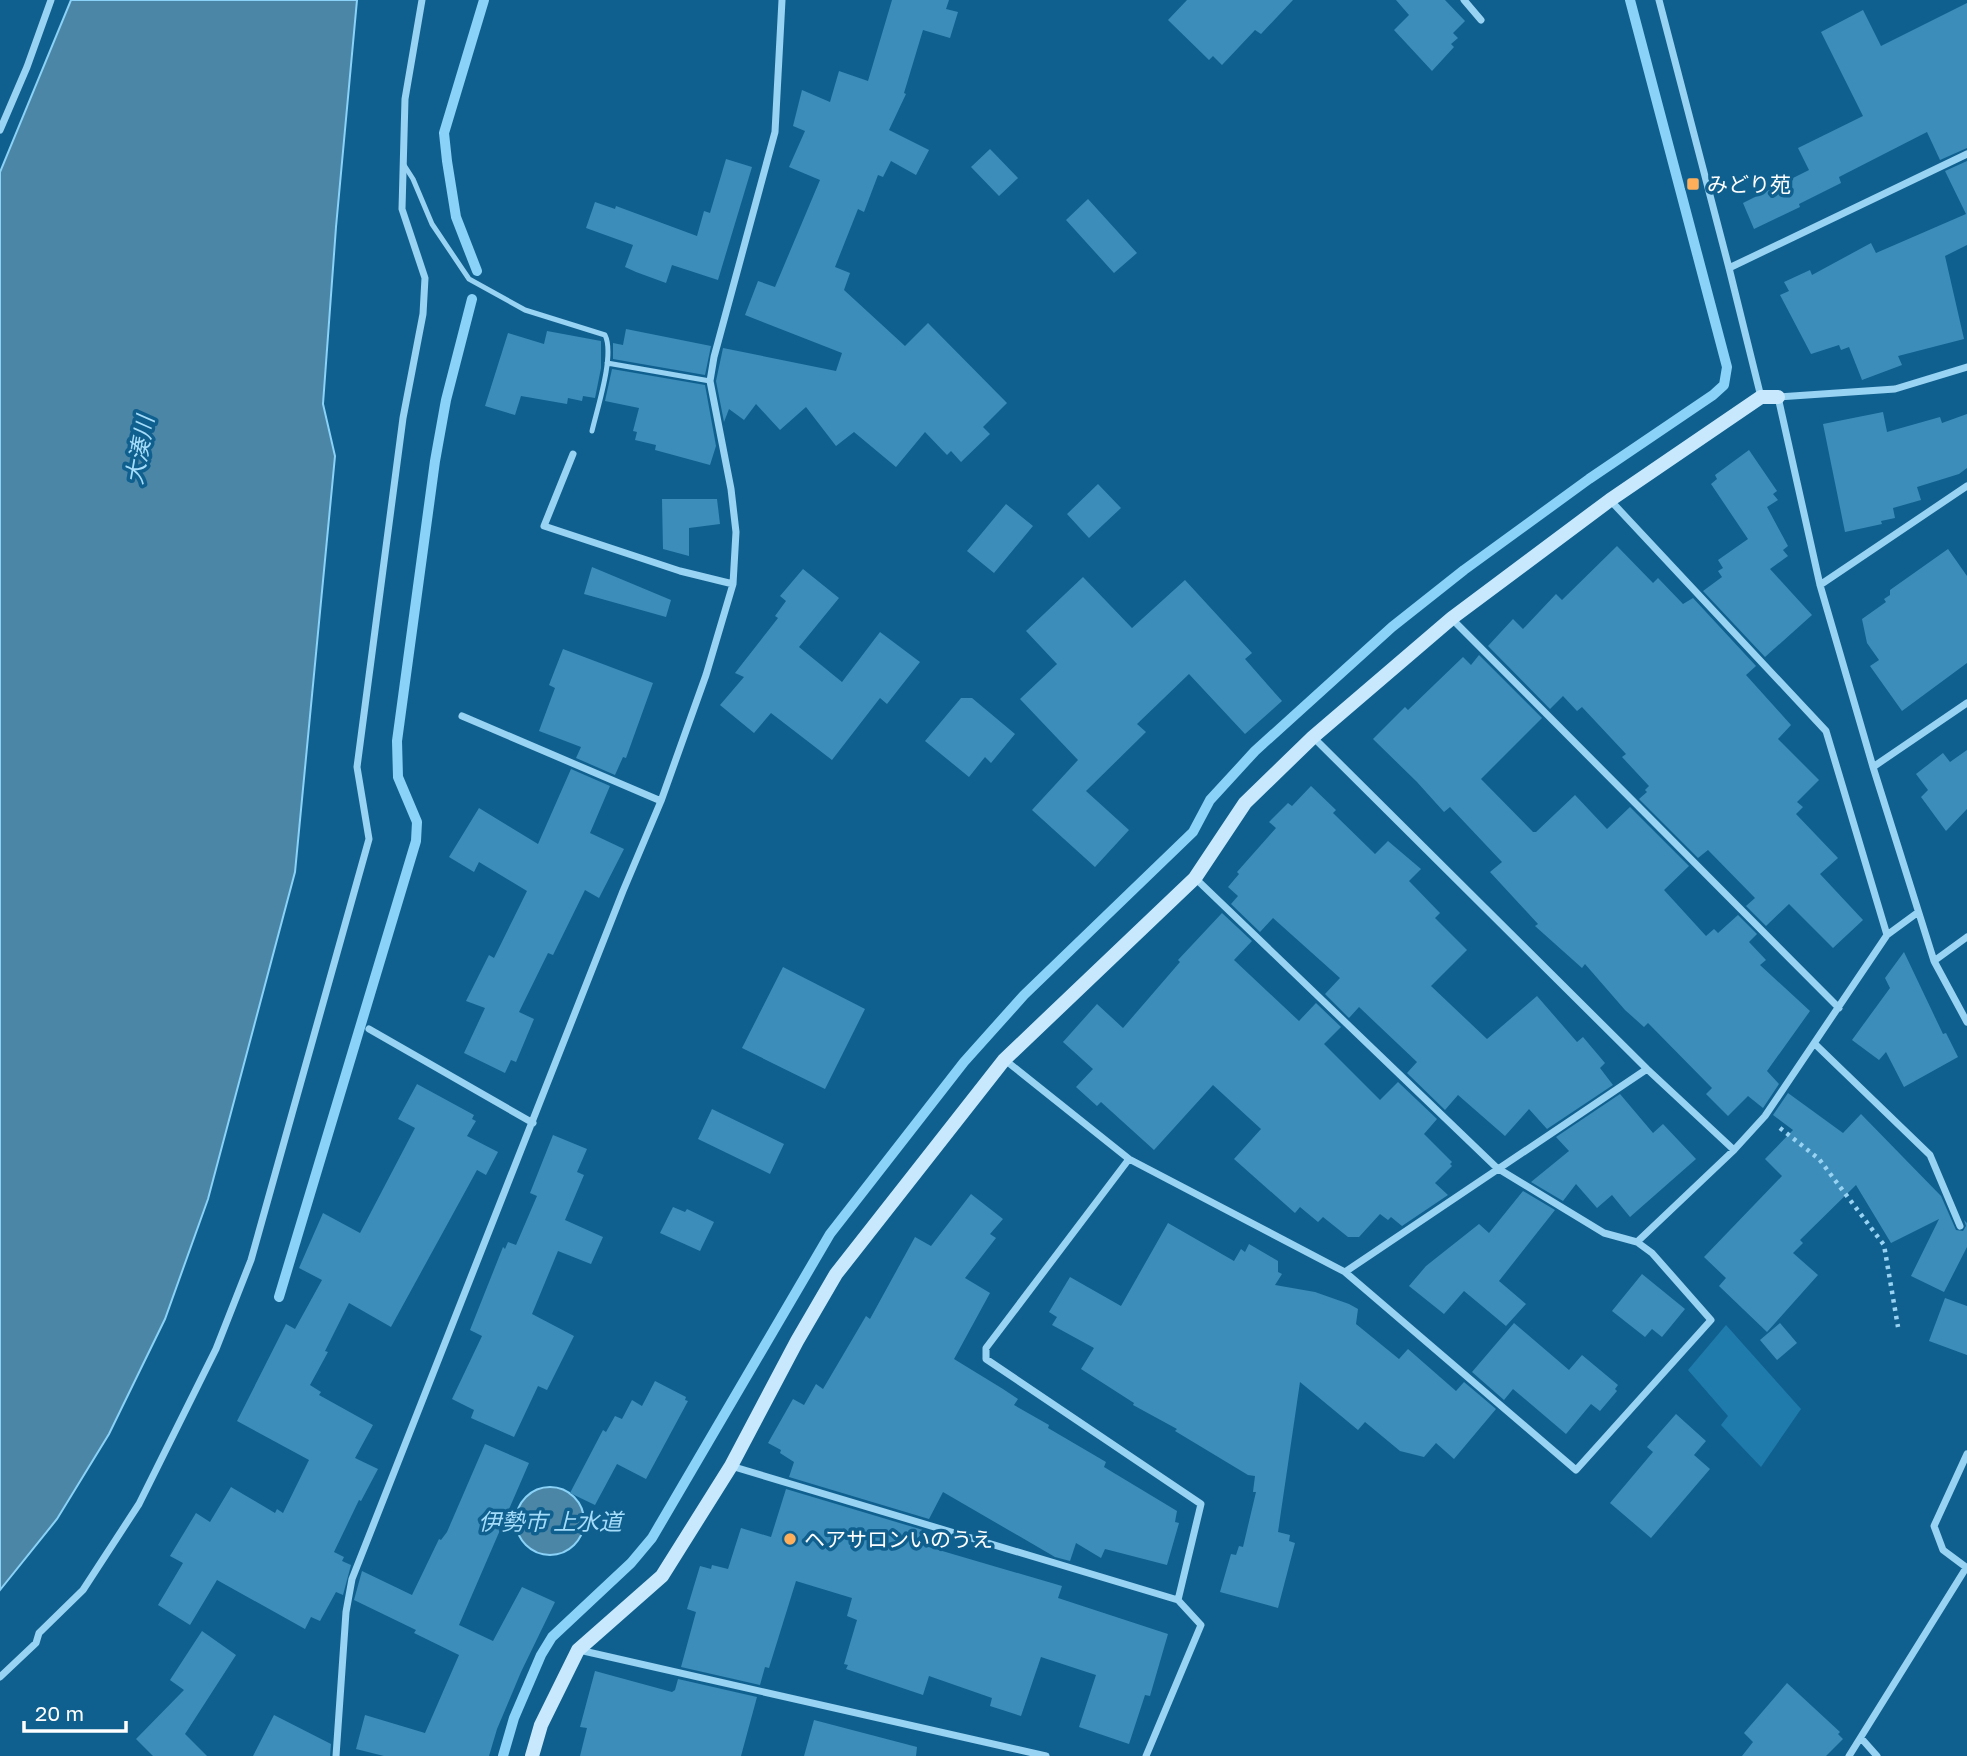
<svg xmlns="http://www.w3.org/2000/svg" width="1967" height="1756" viewBox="0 0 1967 1756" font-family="'Golos Text','Noto Sans JP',sans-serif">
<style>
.green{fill:#1e7bac}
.water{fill:#4b86a7;stroke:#8ad2f7;stroke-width:2}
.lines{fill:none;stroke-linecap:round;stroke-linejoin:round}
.stream{stroke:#8ad2f7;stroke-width:10}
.building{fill:#3d8dba}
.path{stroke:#98d3f3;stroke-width:4.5;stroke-dasharray:3.5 5;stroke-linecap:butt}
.lane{stroke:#98d3f3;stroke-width:5}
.street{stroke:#98d3f3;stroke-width:7}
.secondary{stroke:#c8e9fd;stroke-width:14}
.poi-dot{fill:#ffaf5a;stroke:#10608f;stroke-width:2.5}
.labels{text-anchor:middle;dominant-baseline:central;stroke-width:7;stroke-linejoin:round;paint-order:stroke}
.poi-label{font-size:21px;fill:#fff;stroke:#10608f;text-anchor:start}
.water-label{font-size:23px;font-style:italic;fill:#a4dcfa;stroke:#10608f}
</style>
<rect width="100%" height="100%" fill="#10608f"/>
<path class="green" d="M1726 1325 1801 1409 1761 1467 1721 1425 1728 1416 1688 1370Z"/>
<path class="water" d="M71 0H357L336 227 323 404 335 456 295 872 208 1199 165 1319 109 1434 57 1519 0 1590V172Z
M516 1521a34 34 0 1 1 68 0a34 34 0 1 1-68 0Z"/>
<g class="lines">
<path class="stream" d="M477 271 456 217 447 161 444 133 484 0
M279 1297 416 841 417 822 398 777 397 741 435 461 446 400 472 299
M503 1756 514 1718 541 1655 552 1637 631 1563 652 1538 830 1234 964 1062 1024 995 1193 832 1210 800 1255 751 1392 627 1464 570 1589 479 1713 395 1724 385 1727 367 1630 0"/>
</g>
<path class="building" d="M892 0H949L946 9 958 12 950 38 923 30 904 93 906 94 889 130 929 150 916 175 891 161 883 177 878 175 864 212 858 209 835 267 850 273 844 290 905 346 928 323 1007 403 983 427 990 434 961 462 951 451 947 455 925 432 896 467 854 432 836 446 806 407 780 430 756 404 744 420 729 409 724 422 716 381 723 348 836 371 842 353 745 315 758 281 775 287 820 180 789 167 805 131 793 126 802 90 830 102 839 71 868 81Z
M1187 0H1293L1261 34 1255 30 1222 65 1213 56 1209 60 1168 20Z
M1396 0H1445L1465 21 1453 33 1458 38 1451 44 1454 47 1432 71 1394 30 1409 15Z
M1967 3V148L1940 160 1927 132 1839 177 1841 183 1799 204 1800 207 1754 229 1743 203 1809 170 1798 148 1863 116 1821 32 1863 10 1881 46Z
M990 149 1018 178 999 196 971 167Z
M726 159 752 167 718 280 672 265 666 283 636 272 625 267 633 245 586 228 595 202 615 209 616 206 697 236 704 211 710 213Z
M1967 161V245L1945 256 1964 339 1898 356 1902 365 1862 380 1849 347 1841 350 1839 345 1811 354 1780 295 1789 291 1784 282 1810 270 1812 275 1871 243 1876 253 1966 214 1945 171Z
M1088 199 1137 253 1114 273 1066 220Z
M626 329 711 346 705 375 613 359V343L623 345Z
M547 331 601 341V368L595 398 583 396 582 401 568 398 567 404 521 396 515 415 485 406 508 333 544 344Z
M612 369 705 385 716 446 710 465 655 450 656 445 635 440 637 432 633 431 639 408 605 401Z
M1883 412 1887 432 1940 417 1942 423 1967 414V468L1959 474 1917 487 1921 500 1893 508 1895 518 1881 521 1882 524 1845 532 1823 424Z
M1749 450 1777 491 1773 494 1778 500 1767 507 1788 546 1783 550 1788 556 1770 569 1812 615 1765 657 1703 591 1722 577 1718 571 1723 568 1718 560 1748 539 1711 484 1717 479 1715 475Z
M1098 484 1121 508 1089 538 1067 514Z
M662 499H717L720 524 689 528V556L663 549Z
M1006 504 1033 526 994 573 967 551Z
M1617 546 1653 583 1658 578 1683 604 1693 598 1756 666 1746 675 1791 725 1778 739 1819 780 1797 802 1803 807 1796 814 1838 858 1820 874 1863 920 1833 948 1789 904 1766 926 1746 906 1755 898 1708 850 1698 858 1639 799 1647 792 1645 790 1649 786 1622 757 1626 754 1582 707 1577 711 1563 696 1550 709 1488 646 1513 619 1523 629 1556 594 1562 600Z
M1948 549 1967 576V663L1902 711 1870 666 1879 660 1867 643 1862 619 1886 602 1884 599 1890 595V590Z
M592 567 671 600 666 617 584 594Z
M803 569 839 598 799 647 842 682 880 632 920 662 887 704 880 698 832 760 771 713 754 733 720 705 744 677 735 673 778 618 775 616 786 601 780 596Z
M1083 577 1132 628 1185 580 1252 653 1245 659 1282 701 1245 734 1189 674 1137 724 1146 732 1086 791 1129 830 1095 867 1032 810 1078 760 1020 699 1057 664 1026 631Z
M563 649 653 683 626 758 623 757 615 775 576 758 581 747 539 731 555 688 549 685Z
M1479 655 1542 718 1481 779 1533 832H1536L1575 795 1607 829 1630 807 1689 866 1664 890 1706 936 1714 929 1718 933 1738 915 1757 934 1749 942 1766 960 1760 965 1810 1011 1767 1071 1779 1084 1763 1108 1748 1096 1728 1116 1706 1094 1712 1088 1648 1023 1644 1027 1625 1010 1585 964 1582 968 1535 926 1538 924 1490 872 1502 862 1450 807 1444 812 1417 782 1373 739 1405 707 1408 710 1463 657 1471 665Z
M961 698H972L1015 734 991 763 985 757 969 777 925 741Z
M1967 750V809L1946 831 1921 797 1928 790 1916 774 1943 753 1950 762Z
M571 769 610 786 590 833 624 849 599 898 585 890 553 955 548 953 519 1012 534 1019 516 1062 511 1060 505 1073 464 1053 485 1008 466 1001 489 955 494 958 527 891 479 862 474 872 449 857 479 808 538 844Z
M1311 786 1336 810 1333 813 1375 854 1388 841 1421 869 1409 881 1440 913 1435 918 1467 950 1431 986 1487 1039 1537 996 1577 1042 1583 1037 1605 1063 1600 1068 1613 1085 1547 1129 1529 1109 1505 1136 1458 1095 1445 1110 1407 1073 1417 1062 1359 1007 1349 1018 1325 994 1340 978 1273 918 1260 932 1231 904 1238 896 1228 887 1239 874 1237 872 1276 828 1269 822 1288 803 1292 806Z
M1222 913 1252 941 1234 960 1299 1021 1316 1003 1341 1027 1324 1044 1380 1100 1398 1082 1437 1119 1424 1134 1452 1162 1450 1164 1452 1166 1435 1183 1448 1195 1402 1226 1391 1217 1388 1220 1380 1214 1359 1237H1348L1323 1217 1318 1222 1300 1207 1295 1213 1234 1159 1261 1129 1213 1085 1154 1150 1101 1102 1097 1106 1076 1087 1093 1069 1063 1042 1097 1004 1123 1028 1180 962 1178 960Z
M1904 952 1943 1034 1946 1033 1958 1057 1904 1087 1886 1052 1879 1060 1852 1040 1890 988 1885 978Z
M783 967 865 1009 825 1089 742 1048Z
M417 1084 474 1115 472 1119 476 1121 467 1136 498 1152 486 1175 477 1170 391 1327 349 1303 325 1351 328 1352 310 1385 321 1392 319 1395 373 1425 355 1458 378 1469 361 1501 359 1500 334 1552 344 1557 342 1561 351 1565 343 1595 336 1592 320 1621 311 1617 305 1629 217 1580 190 1625 158 1605 183 1563 170 1556 196 1513 210 1522 231 1487 275 1513 277 1509 283 1513 309 1460 237 1421 286 1324 295 1329 322 1280 299 1268 323 1213 360 1233 415 1128 398 1119Z
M1788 1093 1843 1133 1861 1114 1941 1196 1956 1230 1963 1231 1966 1226 1964 1220 1967 1223V1247L1944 1292 1911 1276 1939 1219 1891 1243 1856 1185 1800 1240 1803 1243 1793 1253 1818 1275 1767 1332 1719 1286 1726 1278 1704 1257 1782 1176 1765 1159 1793 1130 1773 1115Z
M1620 1094 1653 1133 1663 1124 1696 1159 1630 1217 1612 1195 1597 1208 1576 1184 1563 1201 1531 1182 1569 1151 1556 1137Z
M712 1109 784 1144 770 1174 698 1139Z
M553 1135 587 1149 577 1172 584 1175 565 1220 603 1237 591 1264 558 1251 532 1314 574 1336 547 1390 538 1386 514 1437 471 1418 474 1410 452 1399 482 1336 470 1330 503 1247 505 1249 508 1242 516 1245 537 1196 530 1193Z
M1523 1191 1555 1210 1499 1281 1526 1304 1506 1326 1464 1291 1444 1314 1409 1286 1426 1266 1479 1224 1489 1233Z
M971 1194 1003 1219 990 1234 996 1238 965 1278 990 1293 954 1359 1003 1389 1018 1399 1014 1405 1049 1425 1048 1428 1106 1462 1104 1467 1177 1511 1175 1522 1179 1523 1167 1565 1105 1549 1101 1558 1076 1543 1070 1561 1055 1557 943 1492 929 1519 789 1477 794 1462 780 1453 781 1450 768 1443 793 1399 804 1405 816 1384 823 1389 866 1316 870 1319 915 1237 931 1246Z
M673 1207 685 1212 687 1209 714 1222 700 1251 660 1233Z
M1168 1223 1234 1261 1241 1249 1245 1252 1249 1244 1278 1261V1272L1282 1274 1275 1285 1315 1292 1349 1304 1358 1309 1356 1324 1399 1359 1408 1349 1456 1391 1464 1382 1496 1409 1454 1459 1436 1443 1424 1457 1400 1451 1365 1422 1358 1430 1300 1382 1278 1532 1290 1535 1289 1541 1295 1543 1278 1608 1220 1592 1231 1554 1236 1555 1239 1546 1243 1547 1256 1492H1253L1255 1476 1248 1475 1175 1431 1177 1429 1133 1405 1134 1403 1081 1369 1094 1348 1052 1325 1057 1317 1049 1312 1070 1277 1121 1306Z
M1642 1274 1685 1309 1662 1337 1652 1329 1645 1337 1612 1311Z
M1945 1298 1967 1306V1355L1929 1341Z
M1514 1323 1569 1370 1582 1355 1618 1385 1615 1389 1617 1391 1600 1411 1591 1404 1566 1434 1513 1389 1504 1400 1472 1372Z
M1780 1323 1797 1343 1777 1360 1760 1340Z
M655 1381 686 1397 685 1400 688 1401 646 1479 617 1464 595 1505 570 1493 603 1430 606 1432 615 1416 622 1419 632 1400 642 1406Z
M1676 1414 1706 1441 1694 1455 1710 1469 1651 1538 1610 1503 1653 1452 1647 1447Z
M485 1444 529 1463 459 1625 493 1641 522 1587 555 1602 521 1672 497 1729 489 1756H384L356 1749 365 1715 425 1733 459 1655 414 1633 416 1630 354 1600 362 1571 412 1595 439 1539 441 1540 447 1532Z
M786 1489 923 1530 915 1543 1062 1586 1058 1598 1168 1634 1150 1696 1145 1695 1129 1744 1079 1727 1096 1675 1041 1657 1021 1716 990 1706 992 1698 929 1676 923 1695 846 1669 848 1665 844 1664 857 1620 847 1616 852 1598 796 1581 769 1668 765 1667 760 1685 681 1667 696 1612 687 1609 700 1566 711 1569 712 1565 728 1569 741 1528 771 1537Z
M202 1631 236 1655 185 1734 207 1756H153L136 1739 184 1690 170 1680Z
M595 1671 672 1692 675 1690 678 1679 757 1697 741 1756H580L587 1728 580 1727Z
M1787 1683 1840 1732 1838 1734 1843 1739 1826 1756H1742L1753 1742 1744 1733Z
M274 1715 331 1744 330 1756H253Z
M814 1720 917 1747 916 1756H804Z"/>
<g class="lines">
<path class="path" d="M1780 1128 1819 1159 1884 1245 1898 1327"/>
<path class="lane" d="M404 165 413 179 432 224 469 279 525 310 605 335C615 355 597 409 592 431
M607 363 710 381"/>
<path class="street" d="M1464 0 1481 20
M1659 0 1729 268 1761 397
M0 130 27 67 51 0
M1729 268 1967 154
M1967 367 1895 389 1778 397 1820 585 1873 767 1934 961 1967 1022
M573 454 544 526 680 571 733 584
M1820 585 1967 486
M1452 619 1839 1008
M462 716 661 801
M1313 737 1647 1069 1734 1150 1765 1116 1887 935 1826 731 1610 500
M1873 767 1967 703
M1887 935 1917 913
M1934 961 1967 937
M369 1029 533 1123
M1815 1044 1930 1155 1960 1226
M1005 1060 1129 1159 1345 1272 1576 1470 1711 1320 1652 1253 1637 1242 1604 1233 1497 1168 1195 878
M1129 1159 986 1348V1359L1201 1504 1178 1600
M1637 1242 1734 1150
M1345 1272 1647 1069
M1967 1454 1934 1526 1943 1550 1967 1568
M731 1466 1178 1600 1201 1625 1146 1756
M579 1650 1046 1756
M0 1677 36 1643 39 1633 83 1590 139 1504 216 1349 251 1260 369 839 357 767 403 418 423 314 425 278 402 209 405 99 422 0
M1861 1738 1877 1756
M336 1756 346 1612 352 1579 623 891 661 801 706 675 733 584 736 532 731 489 710 381 714 357 775 132 782 0
M1849 1756 1966 1568"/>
<path class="secondary" d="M532 1756 541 1725 578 1650 662 1576 731 1466 797 1341 836 1274 1004 1060 1195 878 1245 803 1313 737 1452 618 1610 500 1761 397H1778"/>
</g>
<g class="poi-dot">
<rect x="1686" y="177" width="14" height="14" rx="3.5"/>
<circle cx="790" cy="1539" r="7"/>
</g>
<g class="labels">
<g class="poi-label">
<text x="1707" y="184">みどり苑</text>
<text x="804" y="1539">ヘアサロンいのうえ</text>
</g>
<g class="water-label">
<text transform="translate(139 450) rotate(-80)">大湊川</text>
<text x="550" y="1521">伊勢市 上水道</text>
</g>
</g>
<path d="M24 1721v10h102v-10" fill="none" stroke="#ffffff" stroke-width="3.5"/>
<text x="35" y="1721" font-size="21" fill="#ffffff" stroke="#10608f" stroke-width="5" paint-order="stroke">20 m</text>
</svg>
